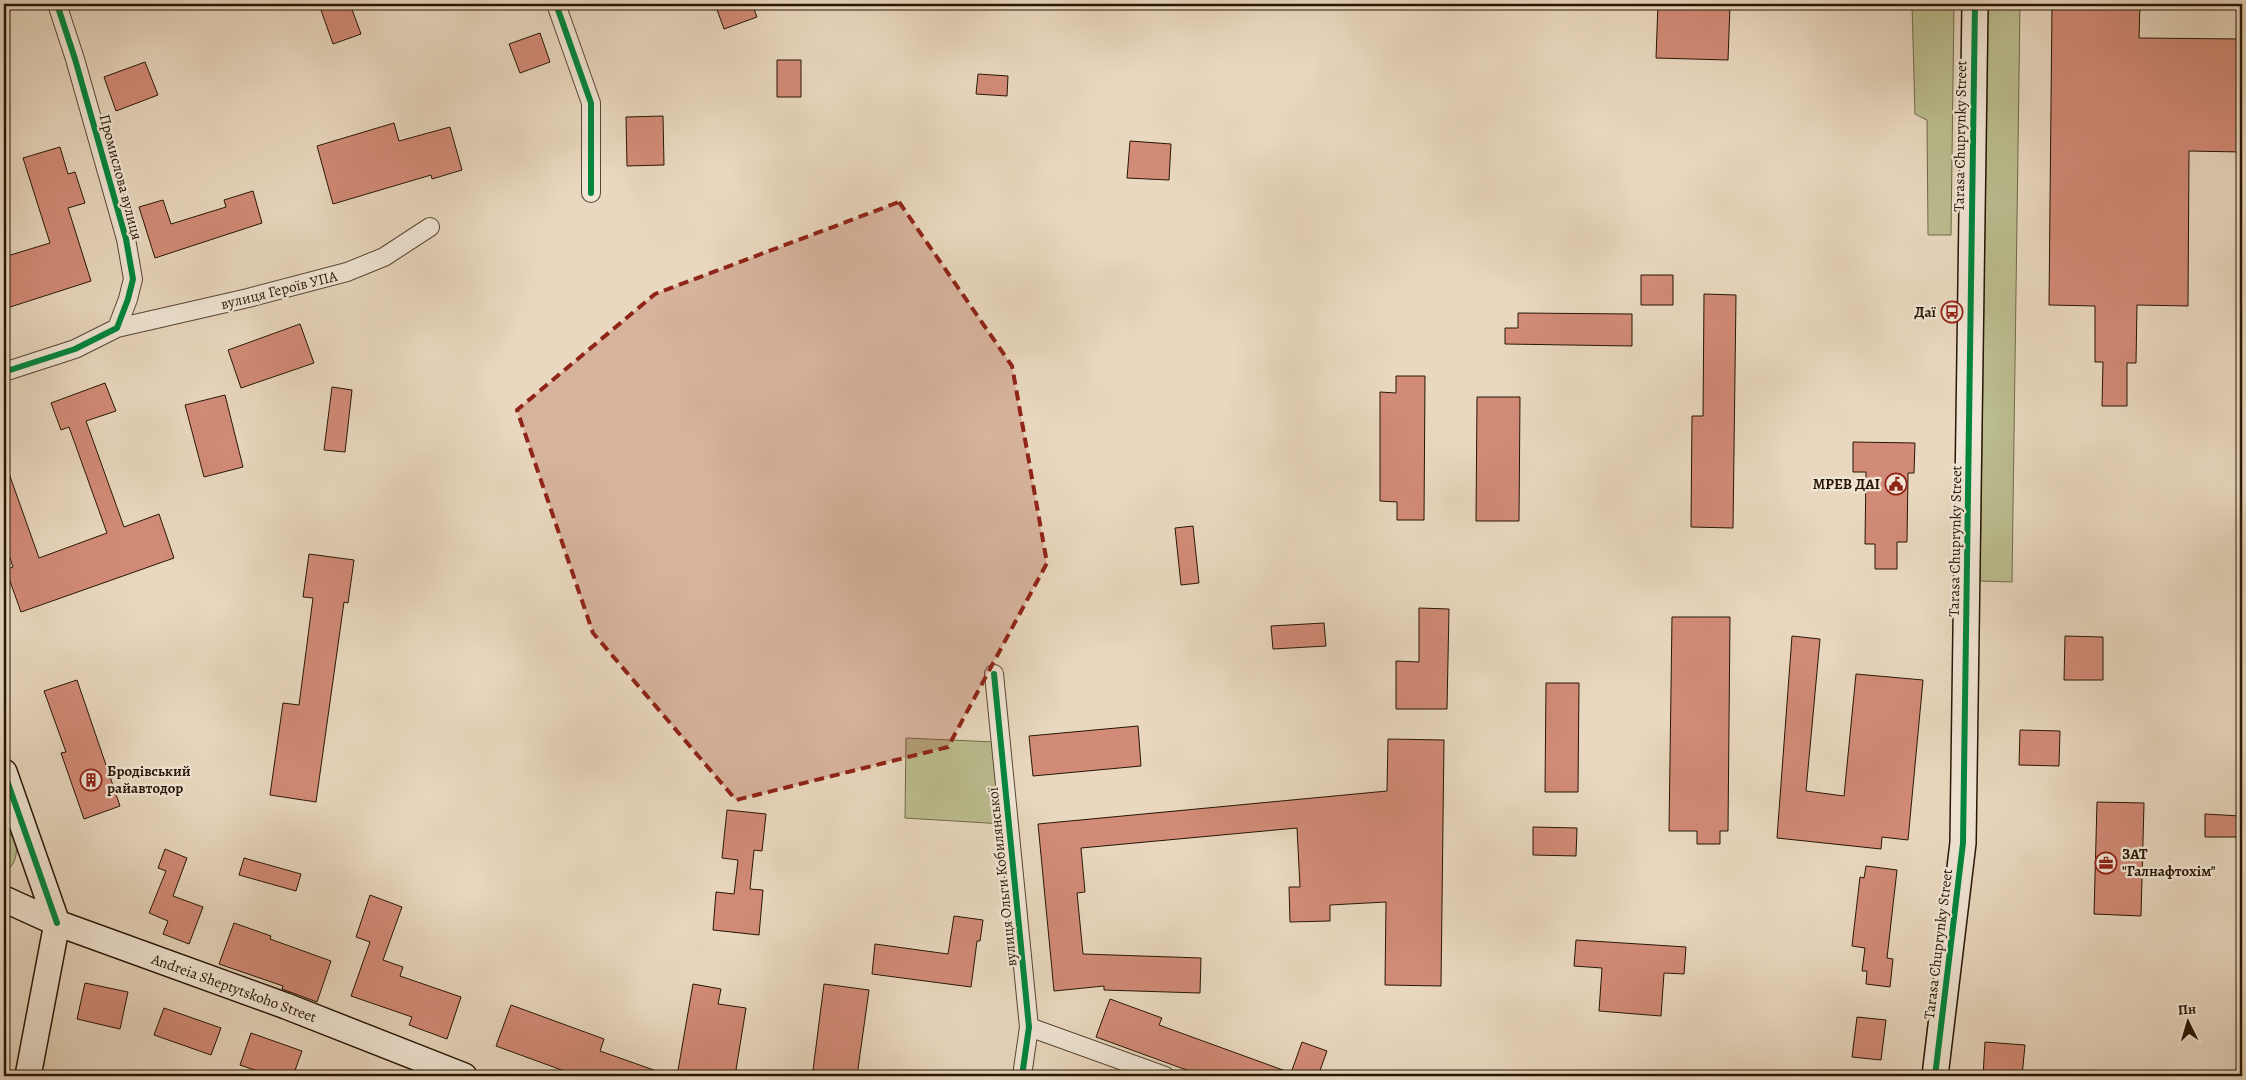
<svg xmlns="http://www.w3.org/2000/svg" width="2246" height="1080" viewBox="0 0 2246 1080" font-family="Alegreya,serif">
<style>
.green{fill:#bbbd8f;stroke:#716a4a}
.building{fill:#d28b77;stroke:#271605}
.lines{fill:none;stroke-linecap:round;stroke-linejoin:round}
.street-casing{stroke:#584634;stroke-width:20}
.secondary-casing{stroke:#271605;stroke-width:28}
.street{stroke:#f1e6d5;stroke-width:18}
.secondary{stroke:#f1e6d5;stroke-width:25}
.cycleway-casing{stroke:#f1e6d5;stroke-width:9}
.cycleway{stroke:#00873e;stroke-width:6}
.marked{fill:#8f2418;fill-opacity:0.2;stroke:#8f2418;stroke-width:4;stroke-dasharray:10 6;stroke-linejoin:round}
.labels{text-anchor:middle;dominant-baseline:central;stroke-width:4.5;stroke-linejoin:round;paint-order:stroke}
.street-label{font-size:15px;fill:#271605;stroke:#f1e6d5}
.poi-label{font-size:15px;font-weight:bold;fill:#271605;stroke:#f1e6d5;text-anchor:end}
</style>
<rect width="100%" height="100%" fill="#e9d8bf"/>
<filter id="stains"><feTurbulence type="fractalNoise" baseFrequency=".004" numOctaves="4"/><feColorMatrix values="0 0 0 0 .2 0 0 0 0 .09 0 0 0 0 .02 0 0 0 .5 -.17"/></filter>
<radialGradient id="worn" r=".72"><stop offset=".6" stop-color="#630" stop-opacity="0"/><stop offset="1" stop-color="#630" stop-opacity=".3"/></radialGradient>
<path class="green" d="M1912 4H1954L1951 235H1928L1927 120 1915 114Z
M1988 4H2020L2012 582 1980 581Z
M906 738 995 742 1003 824 905 818Z
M4 829C21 839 20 863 4 873Z"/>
<path class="building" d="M340 4H350L361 34 333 44 321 10Z
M715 4H752L757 17 724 29Z
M1658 4 1730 5 1728 60 1656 58Z
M2052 4H2140L2139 38 2242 39V152L2189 151 2188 306 2137 305 2136 363H2127V406H2102L2103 362H2095V306L2049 305Z
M540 33 550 62 520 73 509 44Z
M777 60H801V97H777Z
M145 62 158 95 116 111 104 77Z
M978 74 1008 76 1007 96 976 94Z
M663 116 664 165 627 166 626 117Z
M394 123 399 141 450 127 462 170 432 179 431 175 333 204 317 146Z
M1130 141 1171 144 1169 180 1127 178Z
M60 147 68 174 75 172 85 203 68 208 91 281 4 309V257L50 243 23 158Z
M253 191 262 223 155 258 139 207 163 200 171 224 226 207 224 200Z
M1641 275H1673V305H1641Z
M1704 294 1736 295 1733 528 1691 527 1692 416H1703Z
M1518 313 1632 314V346L1505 344V328H1518Z
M300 324 314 363 241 388 228 350Z
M1396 376H1425L1424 520H1397V502L1380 501V392L1396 393Z
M105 383 116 411 86 421 124 527 159 514 174 558 21 612 6 570 13 567 4 540V465H6L39 558 107 533 69 427 61 430 51 403Z
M332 387 352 390 345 452 324 450Z
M225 395 243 467 204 477 185 405Z
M1477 397H1520L1519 521H1476Z
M1853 442 1915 443 1914 473H1908L1907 542H1897V569H1875V544H1865L1866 472H1853Z
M1193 526 1199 583 1181 585 1175 528Z
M309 554 354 560 348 603 344 602 316 802 270 795 283 703 299 705 313 598 303 597Z
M1419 608 1449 609 1447 709H1396V661L1419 662Z
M1672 617H1730L1728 831H1720V844H1697V831H1669Z
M1324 623 1326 646 1273 649 1271 626Z
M1792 636 1820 639 1806 791 1844 796 1856 674 1923 680 1908 840 1882 837 1881 849 1777 838Z
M2065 636 2103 637V680H2064Z
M77 680 120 806 84 819 61 753 66 752 44 691Z
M1546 683H1579L1578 792H1545Z
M1138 726 1141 766 1033 776 1029 736Z
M2020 730 2060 731 2059 766 2019 765Z
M1388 739 1444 740 1441 986 1385 985 1386 902 1330 905V921L1290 922 1289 887H1300L1297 828 1081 848 1085 892 1077 893 1083 954 1201 958 1200 993 1104 990V986L1054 991 1038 824 1387 791Z
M2097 802 2144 803 2141 916 2094 914Z
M727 810 766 814 762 851 754 850 750 889 763 890 759 935 713 930 716 892 734 894 738 860 722 858Z
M2205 814 2240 816 2239 837H2205Z
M1533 827 1577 828 1576 856 1533 855Z
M165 849 187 858 173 896 203 907 189 944 163 934 168 921 149 913 166 871 158 868Z
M244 858 301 874 296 891 239 875Z
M1866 866 1897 870 1887 958 1893 959 1890 987 1866 984 1867 971H1862L1865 948 1852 946 1860 877 1864 878Z
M370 895 402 907 383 960 403 967 400 976 461 997 447 1039 409 1025 412 1017 351 996 370 942 356 937Z
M954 916 983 920 980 941H977L971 987 872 974 875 944 948 954Z
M234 923 271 936 270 939 331 961 317 1002 282 989 283 986 219 964Z
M1576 940 1686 947 1684 974 1664 973 1661 1016 1599 1011 1602 968 1574 966Z
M85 983 128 992 120 1029 77 1019Z
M693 984 721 989 718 1004 746 1008 735 1076H677Z
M824 984 869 990 857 1076 813 1070Z
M1110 999 1162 1018 1159 1025 1291 1073 1302 1042 1327 1051 1318 1076H1203L1096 1037Z
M511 1005 604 1039 600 1051 665 1074V1076H578L496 1046Z
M164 1008 221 1028 211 1055 154 1035Z
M1857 1017 1886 1020 1881 1060 1852 1057Z
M251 1033 302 1051 293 1076H272L240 1065Z
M1985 1042 2025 1045 2022 1076H1983Z"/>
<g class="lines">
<g class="street-casing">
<path id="street" d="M556 4 591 103V193
M117 328 248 298 347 272 384 257 430 227
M4 372 75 349 117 328 128 299 133 279 126 239 75 59 57 4
M994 674 1029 1027 1022 1076
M1029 1027 1165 1076"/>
</g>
<g class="secondary-casing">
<path id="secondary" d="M4 772 57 923 28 1076
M4 899 57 923 286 1006 464 1076
M1935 1076 1963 843 1975 4"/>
</g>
<use href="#street" class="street"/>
<use href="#secondary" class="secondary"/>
<g class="cycleway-casing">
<path id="cycleway" d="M556 4 591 103V193
M4 372 75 349 117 328 128 299 133 279 126 239 75 59 57 4
M994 674 1029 1027 1022 1076
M4 772 57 923
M1935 1076 1963 843 1975 4"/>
</g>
<use href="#cycleway" class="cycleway"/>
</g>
<path class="marked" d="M899 202 1012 366 1047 563 948 747 736 800 593 633 517 410 655 294Z"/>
<defs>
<g id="bus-ring" transform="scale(1.125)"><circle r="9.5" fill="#f1e6d5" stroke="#8f2418" stroke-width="1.5"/><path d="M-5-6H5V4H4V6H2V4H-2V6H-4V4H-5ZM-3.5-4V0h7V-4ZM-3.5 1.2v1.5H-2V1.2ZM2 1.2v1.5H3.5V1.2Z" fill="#8f2418"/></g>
<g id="civic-ring" transform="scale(1.125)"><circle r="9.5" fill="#f1e6d5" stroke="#8f2418" stroke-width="1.5"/><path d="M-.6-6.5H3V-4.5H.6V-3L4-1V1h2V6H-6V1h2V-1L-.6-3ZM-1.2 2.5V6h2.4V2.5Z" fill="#8f2418"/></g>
<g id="building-ring" transform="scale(1.125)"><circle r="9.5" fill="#f1e6d5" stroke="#8f2418" stroke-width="1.5"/><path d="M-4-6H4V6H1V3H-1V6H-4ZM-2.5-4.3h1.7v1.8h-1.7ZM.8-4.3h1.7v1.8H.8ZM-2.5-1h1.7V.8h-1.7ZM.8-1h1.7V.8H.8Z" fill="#8f2418"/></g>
<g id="office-ring" transform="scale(1.125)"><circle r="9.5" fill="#f1e6d5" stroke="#8f2418" stroke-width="1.5"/><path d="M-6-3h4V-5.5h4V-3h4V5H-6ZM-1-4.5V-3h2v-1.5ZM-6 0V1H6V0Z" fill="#8f2418"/></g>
</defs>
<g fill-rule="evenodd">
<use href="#bus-ring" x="1952" y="312"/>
<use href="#civic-ring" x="1896" y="484"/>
<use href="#building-ring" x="91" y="780"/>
<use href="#office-ring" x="2106" y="863"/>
</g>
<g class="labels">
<g class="street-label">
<text transform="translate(1960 136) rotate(-89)">Tarasa Chuprynky Street</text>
<text transform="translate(121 177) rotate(75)">Промислова вулиця</text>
<text transform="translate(279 290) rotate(-14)">вулиця Героїв УПА</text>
<text transform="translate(1955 541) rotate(-89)">Tarasa Chuprynky Street</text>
<text transform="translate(1002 877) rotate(-96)">вулиця Ольги Кобилянської</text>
<text transform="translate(1938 944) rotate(-83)">Tarasa Chuprynky Street</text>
<text transform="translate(234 988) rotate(20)">Andreia Sheptytskoho Street</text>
</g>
<g class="poi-label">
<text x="1936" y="312">Даї</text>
<text x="1880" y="484">МРЕВ ДАІ</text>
<text x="107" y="771" text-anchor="start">Бродівський<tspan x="107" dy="17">райавтодор</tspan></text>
<text x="2122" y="854" text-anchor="start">ЗАТ<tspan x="2122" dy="17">"Галнафтохім"</tspan></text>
</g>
</g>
<rect width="2246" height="1080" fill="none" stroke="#e9d8bf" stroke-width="20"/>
<rect x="5" y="5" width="2236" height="1070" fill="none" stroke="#271605" stroke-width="2.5"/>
<rect x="10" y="10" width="2226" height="1060" fill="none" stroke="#271605"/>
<g transform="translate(2188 1022) rotate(355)" stroke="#f1e6d5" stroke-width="4" paint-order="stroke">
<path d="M0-4L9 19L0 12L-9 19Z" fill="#271605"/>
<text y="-8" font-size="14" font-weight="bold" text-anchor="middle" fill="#271605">Пн</text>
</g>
<rect width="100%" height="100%" filter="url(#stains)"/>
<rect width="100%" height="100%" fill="url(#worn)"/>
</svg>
